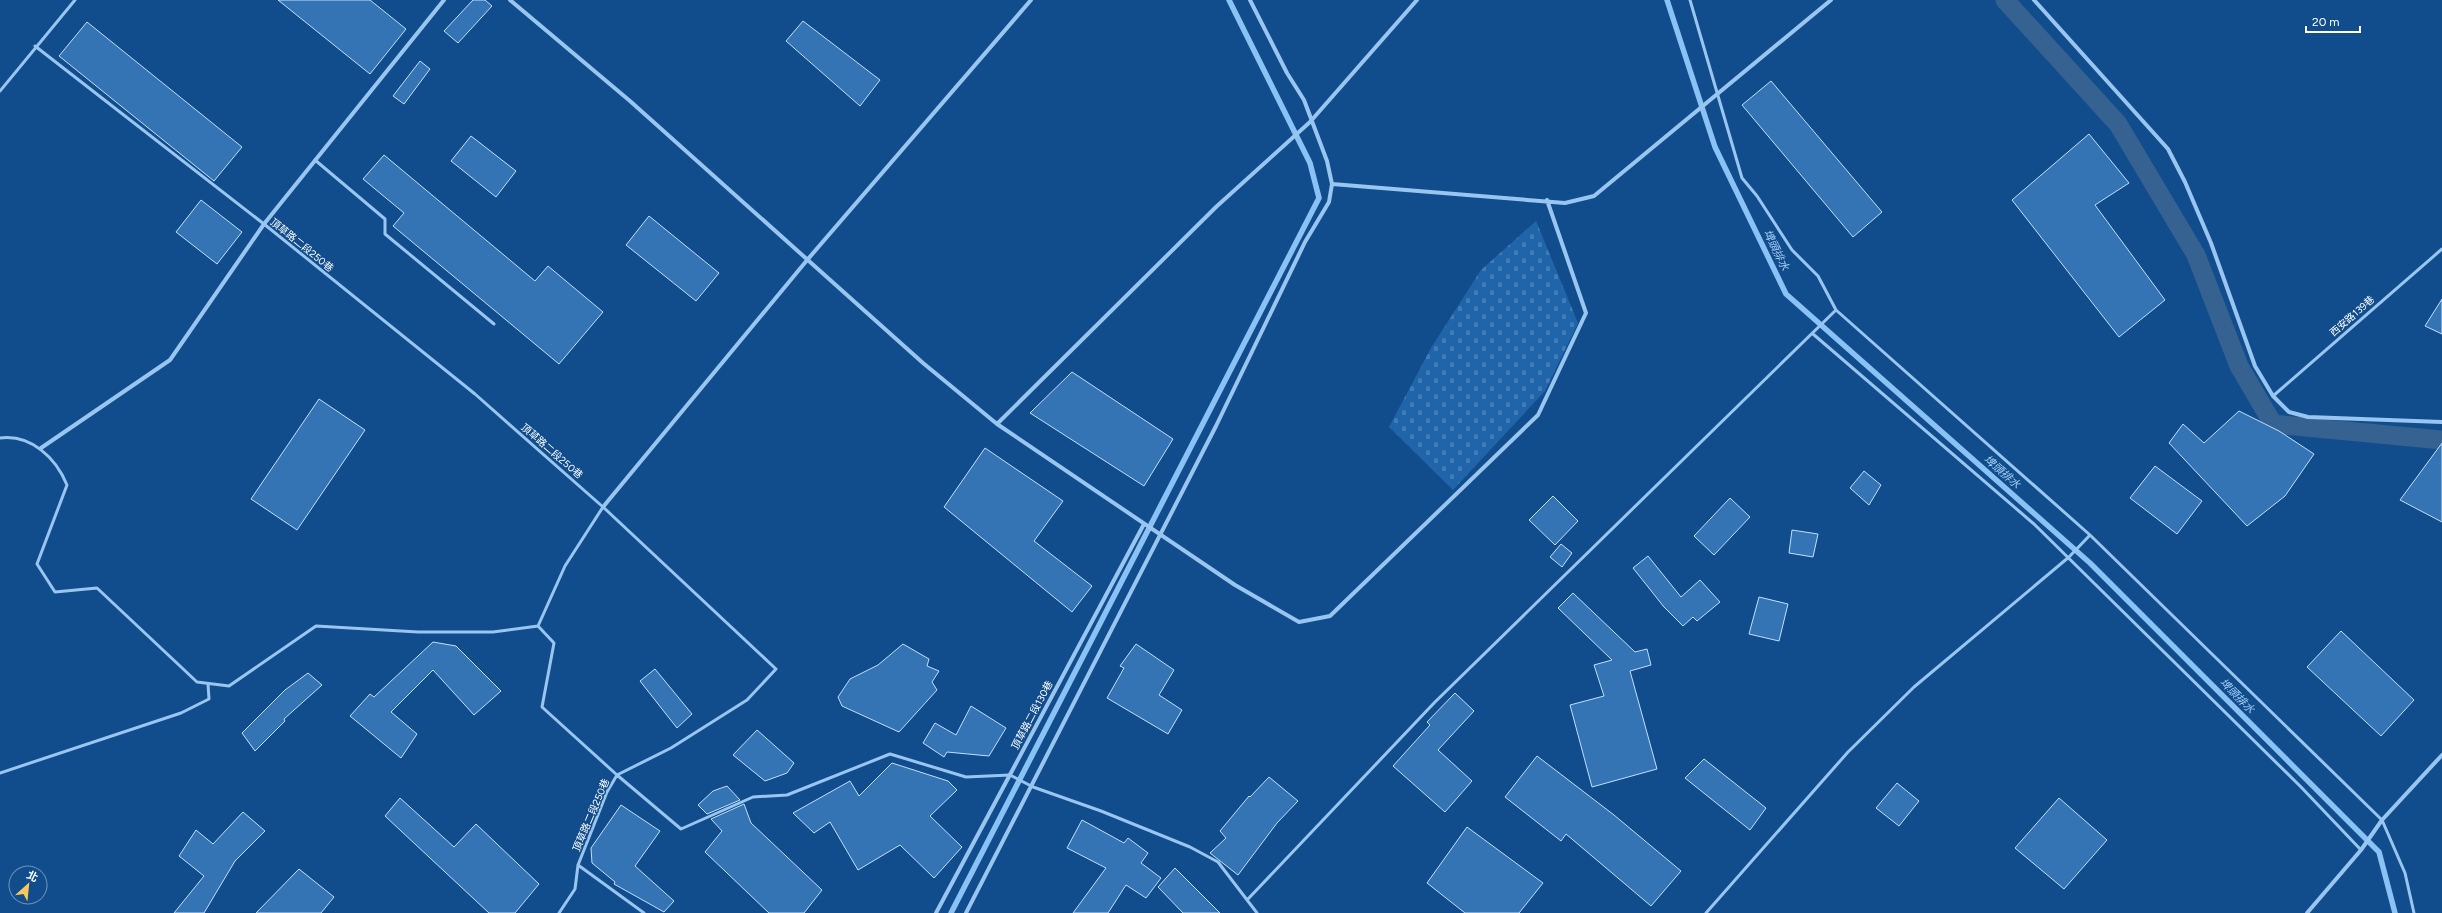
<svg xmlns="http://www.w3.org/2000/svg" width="2442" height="913" viewBox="0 0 2442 913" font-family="Figtree,'Noto Sans TC',sans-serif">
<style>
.cemetery{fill:url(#cemetery-stones)}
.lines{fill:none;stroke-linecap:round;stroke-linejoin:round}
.stream{stroke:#8bc2f5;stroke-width:5.5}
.canal{stroke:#356291;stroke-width:19}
.building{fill:#3574b4;stroke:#c0dffd}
.service{stroke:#99c6f1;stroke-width:3}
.minor{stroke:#99c6f1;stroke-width:4}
.labels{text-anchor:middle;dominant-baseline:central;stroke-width:3;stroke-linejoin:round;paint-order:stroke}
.street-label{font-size:10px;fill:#fff;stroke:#114d8c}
.water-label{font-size:11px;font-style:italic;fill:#a5d0f9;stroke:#114d8c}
</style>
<defs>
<pattern id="cemetery-stones" width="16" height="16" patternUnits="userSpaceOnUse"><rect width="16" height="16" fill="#2065aa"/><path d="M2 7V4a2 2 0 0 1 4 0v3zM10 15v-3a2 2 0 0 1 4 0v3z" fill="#417cb7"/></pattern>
</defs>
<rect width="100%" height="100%" fill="#114d8c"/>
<path class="cemetery" d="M1536 221 1578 323 1545 391 1453 490 1389 427 1431 348 1481 270Z"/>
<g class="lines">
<path class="stream" d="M1667 0 1715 147 1786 294 2090 563 2379 852 2395 913
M951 913 1319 198 1310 163 1229 0"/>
<path class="canal" d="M2005 0 2118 124 2196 255 2239 366 2273 424 2442 440"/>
</g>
<path class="building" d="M278 0H370L406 29 370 74Z
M473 0H485L492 6 458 43 444 31Z
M803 21 880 80 860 106 786 41Z
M87 22 242 147 214 181 59 56Z
M420 61 430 69 404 104 393 96Z
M1771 81 1882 212 1853 237 1742 105Z
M2089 134 2129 183 2095 205 2165 300 2119 337 2012 200Z
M471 136 516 171 496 197 451 161Z
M384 155 535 281 548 266 603 312 559 364 393 226 404 213 363 179Z
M201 200 242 232 217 264 176 232Z
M649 216 719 273 696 301 626 245Z
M2442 299V334L2425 326Z
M1072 372 1173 439 1144 486 1030 413Z
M319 399 365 430 297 530 251 499Z
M2239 411 2279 431 2314 454 2285 496 2247 526 2169 443 2183 424 2204 443Z
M2442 443V522L2400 500Z
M985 448 1063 501 1034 541 1092 586 1072 612 944 507Z
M2155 466 2202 501 2177 534 2130 498Z
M1864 471 1881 485 1869 505 1850 488Z
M1553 496 1578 521 1555 545 1529 520Z
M1730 498 1750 517 1714 555 1694 536Z
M1792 530 1818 534 1813 557 1789 553Z
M1561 544 1572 553 1562 567 1550 557Z
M1648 556 1681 597 1700 580 1720 602 1697 621 1693 617 1683 626 1664 607 1633 568Z
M1573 593 1635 652 1647 649 1651 665 1630 671 1657 769 1592 787 1570 705 1604 696 1594 665 1612 660 1558 608Z
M1759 597 1788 604 1779 641 1749 634Z
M2341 631 2414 700 2381 736 2307 667Z
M433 642 456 646 501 691 474 715 433 670 391 712 417 734 401 758 350 716 370 694 374 697Z
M903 644 929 659 927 666 939 671 932 682 937 690 899 732 842 706 838 697 850 679 878 665Z
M1136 644 1174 670 1159 695 1182 710 1168 734 1107 698 1124 668 1120 666Z
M655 669 692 714 677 728 640 681Z
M308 673 322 685 284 719 285 721 255 751 242 733 285 690Z
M1455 693 1474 711 1438 750 1472 781 1445 812 1393 766 1430 725 1427 722Z
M971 706 1006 728 989 756 947 752 944 757 923 743 935 723 956 735Z
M757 730 794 763 787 773 765 781 733 755Z
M1537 756 1614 815 1681 871 1651 906 1566 834 1561 841 1505 797Z
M1704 759 1766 808 1750 830 1685 778Z
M892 763 948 781 957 790 930 816 962 847 934 878 900 845 858 870 830 822 814 833 793 813 850 781 859 796Z
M1269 777 1298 801 1277 823 1238 875 1210 853 1226 838 1220 831 1249 796 1250 797Z
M1897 783 1919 801 1899 826 1876 808Z
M727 786 740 800 707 814 698 805 713 791Z
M400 798 454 847 476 824 539 884 515 913H489L385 816Z
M2059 798 2107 840 2064 889 2015 848Z
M744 804 751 823 822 890 804 913H769L705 852 722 831 711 819Z
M621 805 660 831 635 866 674 901 664 912 614 884 615 882 592 863 591 848Z
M243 812 265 831 235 861 204 913H174L204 876 179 856 196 830 213 844Z
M1082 820 1124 843 1128 838 1148 853 1141 863 1161 878 1146 898 1126 885 1108 913H1073L1106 868 1067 848Z
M1467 827 1543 883 1519 913H1465L1427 883Z
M1175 868 1220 913H1183L1158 887Z
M299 869 334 897 321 913H256Z"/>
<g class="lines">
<path class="service" d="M1690 0 1742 178 1757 196 1792 250 1818 276 1836 310 2090 535 2382 820 2405 873 2414 913
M35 46 264 224 475 394 603 507 776 669 747 700 671 748 617 775 607 792 578 865 575 889 559 913
M0 91 75 0
M315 160 385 219V234L494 324
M1813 334 2034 524 2301 787 2361 850
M2273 396 2442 249
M0 438C31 434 56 458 67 485L37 564 55 592 97 588 197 682 229 686 316 626 418 632H493L538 626 554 643 542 707 617 775 681 829 753 797 787 795 890 754 966 777 1010 775 1033 787 1101 811 1190 847 1218 862 1257 913
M538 626 565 566 603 507
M0 773 181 713 209 699 208 684
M578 865 644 913
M1248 899 1435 702 1836 310
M1706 913 1848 752 1914 687 2069 557 2090 535"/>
<path class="minor" d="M510 0 630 101 923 363 997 424 1235 585 1299 622 1330 616 1538 415 1586 313 1547 200
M2034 0 2168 149 2185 182 2211 243 2255 366 2273 396 2289 412 2308 417 2442 422
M1332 184 1565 203 1594 196 1831 0
M997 424 1216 207 1310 122 1417 0
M41 448 170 360 264 224 444 0
M603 507 808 259 1031 0
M936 913 1144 524
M966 913 1216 426 1305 242 1329 202 1332 184 1327 161 1304 100 1287 73 1250 0
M2307 913 2361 850 2382 820 2442 755"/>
</g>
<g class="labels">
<g class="street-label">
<text transform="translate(302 245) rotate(39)">頂草路二段250巷</text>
<text transform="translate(2352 316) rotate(-41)">西安路139巷</text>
<text transform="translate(552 451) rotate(41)">頂草路二段250巷</text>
<text transform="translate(1032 715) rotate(-62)">頂草路二段130巷</text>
<text transform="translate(591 815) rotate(-67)">頂草路二段250巷</text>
</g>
<g class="water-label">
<text transform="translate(1776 250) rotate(64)">埤頭排水</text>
<text transform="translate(2002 472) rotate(41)">埤頭排水</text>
<text transform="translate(2237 696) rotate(45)">埤頭排水</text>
</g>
</g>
<g transform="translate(28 885) rotate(27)"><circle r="19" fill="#114d8c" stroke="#7094ba"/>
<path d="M0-3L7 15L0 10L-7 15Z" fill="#ffc75a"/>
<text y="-6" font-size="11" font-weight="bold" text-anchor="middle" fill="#ffffff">北</text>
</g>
<path d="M2306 26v6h54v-6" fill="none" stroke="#ffffff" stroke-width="2"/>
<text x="2312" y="26" font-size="12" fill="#ffffff" stroke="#114d8c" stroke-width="3" paint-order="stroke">20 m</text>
</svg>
